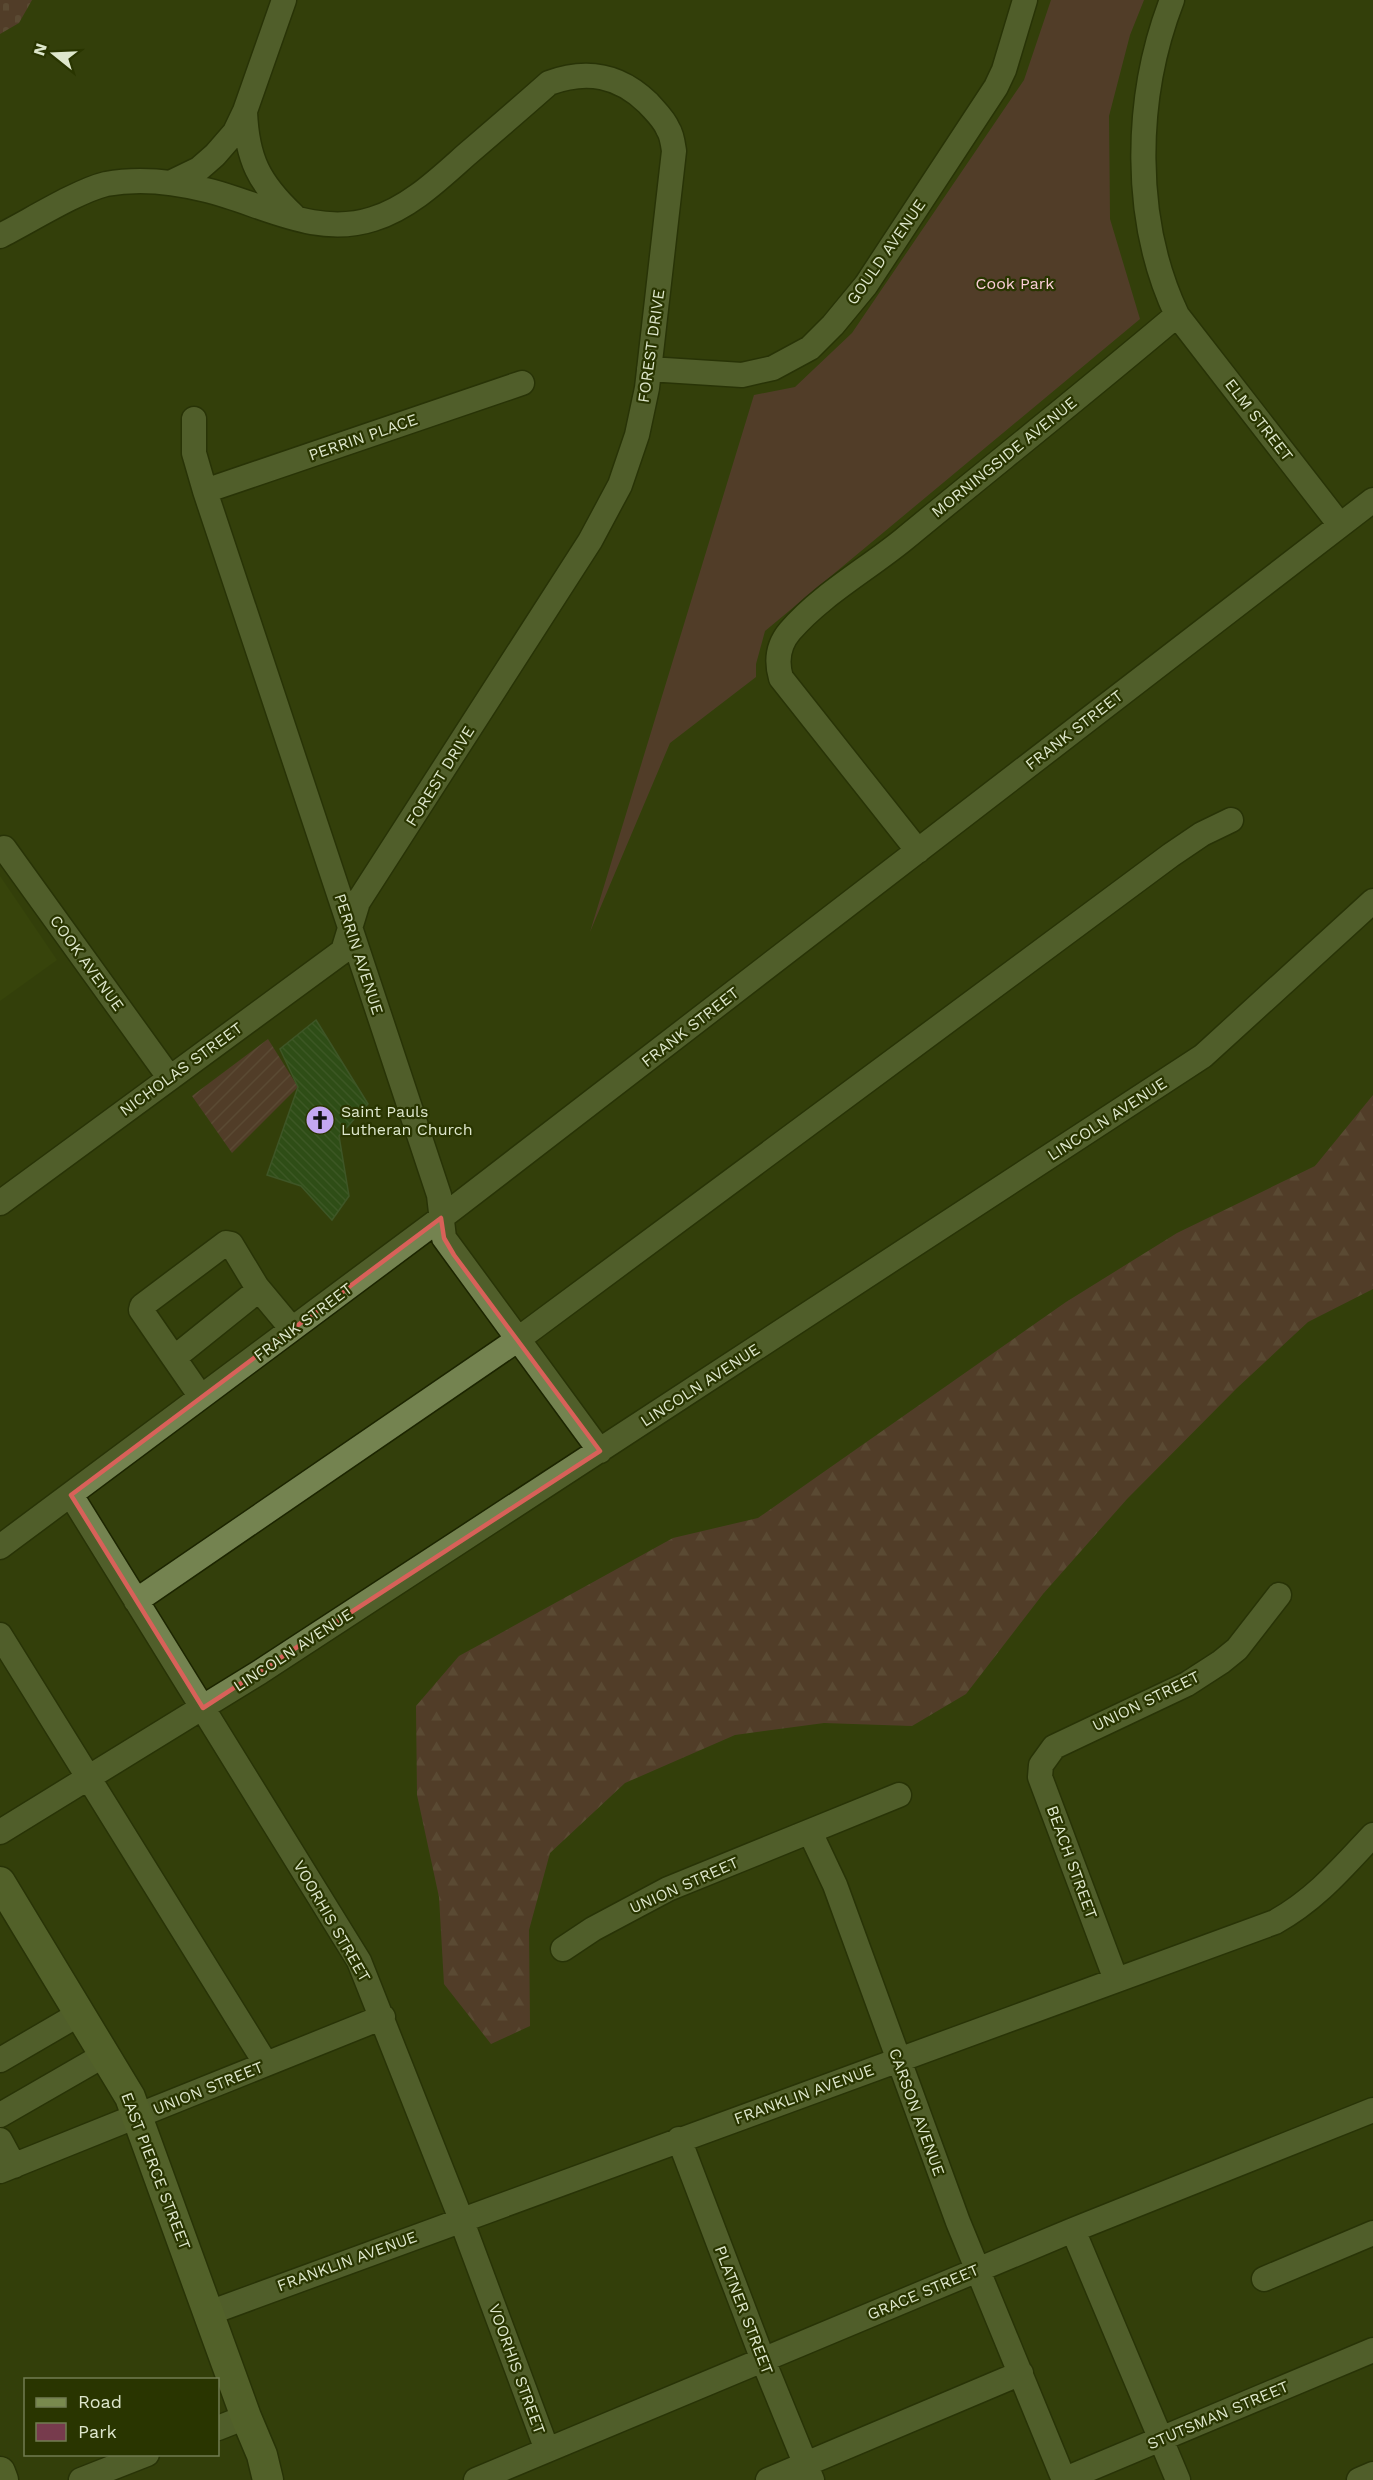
<svg xmlns="http://www.w3.org/2000/svg" width="1373" height="2480" viewBox="0 0 1373 2480" font-family="'Work Sans',sans-serif">
<style>
.built{fill:#3c4a0c}
.green{fill:#773b4d}
.forest{fill:url(#forest-firs)}
.cemetery{fill:url(#cemetery-stones)}
.garden{fill:url(#garden-furrows)}
.building{fill:url(#building-back-hatch);stroke:#4c7148;stroke-width:1.5}
.lines{fill:none;stroke-linecap:round;stroke-linejoin:round}
.minor-casing{stroke:#1c2500;stroke-width:27}
.major-casing{stroke:#1c2500;stroke-width:33}
.minor{stroke:#748350;stroke-width:24}
.major{stroke:#798a4e;stroke-width:30}
.marked{fill:none;stroke:#d86159;stroke-width:4.5;stroke-linejoin:round}
.labels{text-anchor:middle;dominant-baseline:central;stroke-width:4.5;stroke-linejoin:round;paint-order:stroke}
.street-label{font-size:16px;fill:#dee7cc;stroke:#293500}
.park-label{font-size:16px;fill:#fbcdd8;stroke:#293500}
.poi-label{font-size:16px;fill:#dee7cc;stroke:#293500;text-anchor:start}
</style>
<defs>
<pattern id="forest-firs" width="22" height="20" patternUnits="userSpaceOnUse" patternTransform="scale(1.5)"><rect width="22" height="20" fill="#773b4d"/><path d="M5 1l3.5 6h-7zM16 11l3.5 6h-7z" fill="#8a5765"/></pattern>
<pattern id="cemetery-stones" width="16" height="16" patternUnits="userSpaceOnUse" patternTransform="scale(1.5)"><rect width="16" height="16" fill="#773b4d"/><path d="M2 7V4a2 2 0 0 1 4 0v3zM10 15v-3a2 2 0 0 1 4 0v3z" fill="#8a5765"/></pattern>
<pattern id="garden-furrows" width="10" height="10" patternUnits="userSpaceOnUse" patternTransform="scale(1.5)"><rect width="10" height="10" fill="#773b4d"/><path d="M-1 1l2-2M0 10L10 0M9 11l2-2" fill="none" stroke="#8a5765"/></pattern>
<pattern id="building-back-hatch" width="6" height="6" patternUnits="userSpaceOnUse" patternTransform="scale(1.5)"><rect width="6" height="6" fill="#295d25"/><path d="M-1 5l2 2M0 0l6 6M5-1l2 2" fill="none" stroke="#487443"/></pattern>
</defs>
<rect width="100%" height="100%" fill="#333f0b"/>
<path class="built" d="M0 876 57 960 0 1001Z"/>
<path class="green" d="M1051 0H1144L1130 35 1109 116 1110 219 1140 319 765 631 756 664V677L670 743 590 932 754 395 795 387 852 333 1024 80Z"/>
<path class="forest" d="M1373 1095V1289L1308 1322 1237 1388 1127 1499 1043 1594 966 1694 912 1726 824 1723 735 1735 625 1783 550 1853 529 1930 530 2026 491 2044 444 1984 439 1897 417 1795 416 1706 459 1656 673 1538 758 1518 1066 1302 1177 1233 1315 1166Z"/>
<path class="cemetery" d="M0 0H32L19 23 0 34Z"/>
<path class="garden" d="M268 1039 298 1087 232 1153 192 1096Z"/>
<path class="building" d="M316 1020 368 1104 339 1136 349 1196 332 1220 301 1186 267 1175 298 1087 280 1049Z"/>
<g class="lines">
<g class="minor-casing">
<path id="minor" d="M1172 0C1134 98 1132 220 1177 315L1340 525
M245 112C247 159 259 183 293 215
M170 183 199 169 215 155 235 132 245 111 284 0
M0 236C28 222 77 191 106 184 138 178 175 182 206 190 261 203 315 238 373 219 409 208 439 179 466 155 494 131 522 107 549 83 587 69 619 75 648 103 655 111 664 119 668 129 672 135 673 144 674 151L647 388 637 435 620 485 590 541 358 902 343 951 0 1203
M649 369 742 375 773 368 810 348 833 325 866 285 996 87 1004 70 1025 0
M194 419V453L205 491 439 1195 444 1238 600 1451
M205 491 522 383
M4 848 169 1077
M918 851 781 678C776 661 778 645 790 631 821 595 866 570 903 540 994 465 1087 391 1177 315
M257 1287 256 1292 174 1358 141 1310 142 1306 226 1243 231 1244 257 1287 292 1329
M174 1358 201 1397
M71 1495 359 1961 461 2219 547 2450
M0 1547 441 1218 1373 500
M136 1601 517 1340 1171 855 1202 834 1231 820
M0 1635 266 2064
M0 1832 260 1672 1203 1056 1373 901
M810 1832 835 1885 958 2222 1064 2480
M563 1949 593 1929 668 1889 899 1795
M1116 1980 1040 1777 1041 1765 1054 1747 1187 1684 1221 1662 1237 1649 1279 1595
M0 2060 81 2013
M0 2115 106 2054
M679 2139 763 2360 812 2480
M0 2140 14 2166
M0 2171 383 2017
M1073 2230 1178 2480
M1264 2279 1373 2233
M209 2313 1275 1922C1316 1899 1341 1869 1373 1835
M218 2428 246 2417
M81 2480 147 2454
M476 2480 1073 2230 1373 2110
M768 2480 1021 2373
M1063 2480 1373 2350
M1359 2480 1373 2474"/>
</g>
<g class="major-casing">
<path id="major" d="M0 1882 130 2097 246 2417 262 2455 268 2480
M0 2472 3 2480"/>
</g>
<use href="#minor" class="minor"/>
<use href="#major" class="major"/>
</g>
<path d="M0 0H1373V2480H0ZM441 1218 444 1238 454 1255 600 1451 203 1708 71 1495Z" fill="#333f0b" fill-opacity=".55" fill-rule="evenodd"/>
<path class="marked" d="M441 1218 444 1238 454 1255 600 1451 203 1708 71 1495Z"/>
<defs>
<g id="church-disc" transform="scale(1.5)"><circle r="9.5" fill="#c4a7f1" stroke="#293500"/><path d="M-1.2-6h2.4v3.5h3.3v2.4h-3.3V6h-2.4V-.1h-3.3v-2.4h3.3Z" fill="#111"/></g>
</defs>
<g fill-rule="evenodd">
<use href="#church-disc" x="320" y="1120"/>
</g>
<g class="labels">
<g class="street-label">
<text transform="translate(886 252) rotate(-55)">GOULD AVENUE</text>
<text transform="translate(651 346) rotate(-82)">FOREST DRIVE</text>
<text transform="translate(1259 420) rotate(52)">ELM STREET</text>
<text transform="translate(363 437) rotate(-19)">PERRIN PLACE</text>
<text transform="translate(1004 457) rotate(-39)">MORNINGSIDE AVENUE</text>
<text transform="translate(1074 730) rotate(-38)">FRANK STREET</text>
<text transform="translate(440 776) rotate(-58)">FOREST DRIVE</text>
<text transform="translate(359 954) rotate(72)">PERRIN AVENUE</text>
<text transform="translate(87 963) rotate(54)">COOK AVENUE</text>
<text transform="translate(690 1027) rotate(-38)">FRANK STREET</text>
<text transform="translate(181 1069) rotate(-36)">NICHOLAS STREET</text>
<text transform="translate(1107 1119) rotate(-33)">LINCOLN AVENUE</text>
<text transform="translate(303 1322) rotate(-37)">FRANK STREET</text>
<text transform="translate(700 1385) rotate(-33)">LINCOLN AVENUE</text>
<text transform="translate(293 1650) rotate(-33)">LINCOLN AVENUE</text>
<text transform="translate(1146 1701) rotate(-26)">UNION STREET</text>
<text transform="translate(1072 1862) rotate(70)">BEACH STREET</text>
<text transform="translate(684 1885) rotate(-24)">UNION STREET</text>
<text transform="translate(332 1921) rotate(60)">VOORHIS STREET</text>
<text transform="translate(208 2088) rotate(-22)">UNION STREET</text>
<text transform="translate(804 2094) rotate(-20)">FRANKLIN AVENUE</text>
<text transform="translate(917 2112) rotate(70)">CARSON AVENUE</text>
<text transform="translate(156 2171) rotate(69)">EAST PIERCE STREET</text>
<text transform="translate(347 2261) rotate(-20)">FRANKLIN AVENUE</text>
<text transform="translate(923 2292) rotate(-23)">GRACE STREET</text>
<text transform="translate(744 2310) rotate(69)">PLATNER STREET</text>
<text transform="translate(517 2369) rotate(70)">VOORHIS STREET</text>
<text transform="translate(1218 2415) rotate(-23)">STUTSMAN STREET</text>
</g>
<g class="park-label">
<text x="1015" y="283">Cook Park</text>
</g>
<g class="poi-label">
<text x="341" y="1111">Saint Pauls<tspan x="341" dy="18">Lutheran Church</tspan></text>
</g>
</g>
<rect x="24" y="2378" width="195" height="78" fill="#293500" stroke="#717c52" stroke-width="1.5"/>
<rect x="36" y="2398" width="30" height="9" fill="#798a4e" stroke="#717c52" stroke-width="1.5"/>
<text x="78" y="2408" font-size="18" fill="#dee7cc">Road</text>
<rect x="36" y="2423" width="30" height="18" fill="#773b4d" stroke="#717c52" stroke-width="1.5"/>
<text x="78" y="2438" font-size="18" fill="#dee7cc">Park</text>
<g transform="translate(54 54) rotate(288)" stroke="#293500" stroke-width="4.5" paint-order="stroke">
<path d="M0-4.5L10 22L0 15L-10 22Z" fill="#dee7cc"/>
<text y="-9" font-size="16" font-weight="bold" text-anchor="middle" fill="#dee7cc">N</text>
</g>
</svg>
